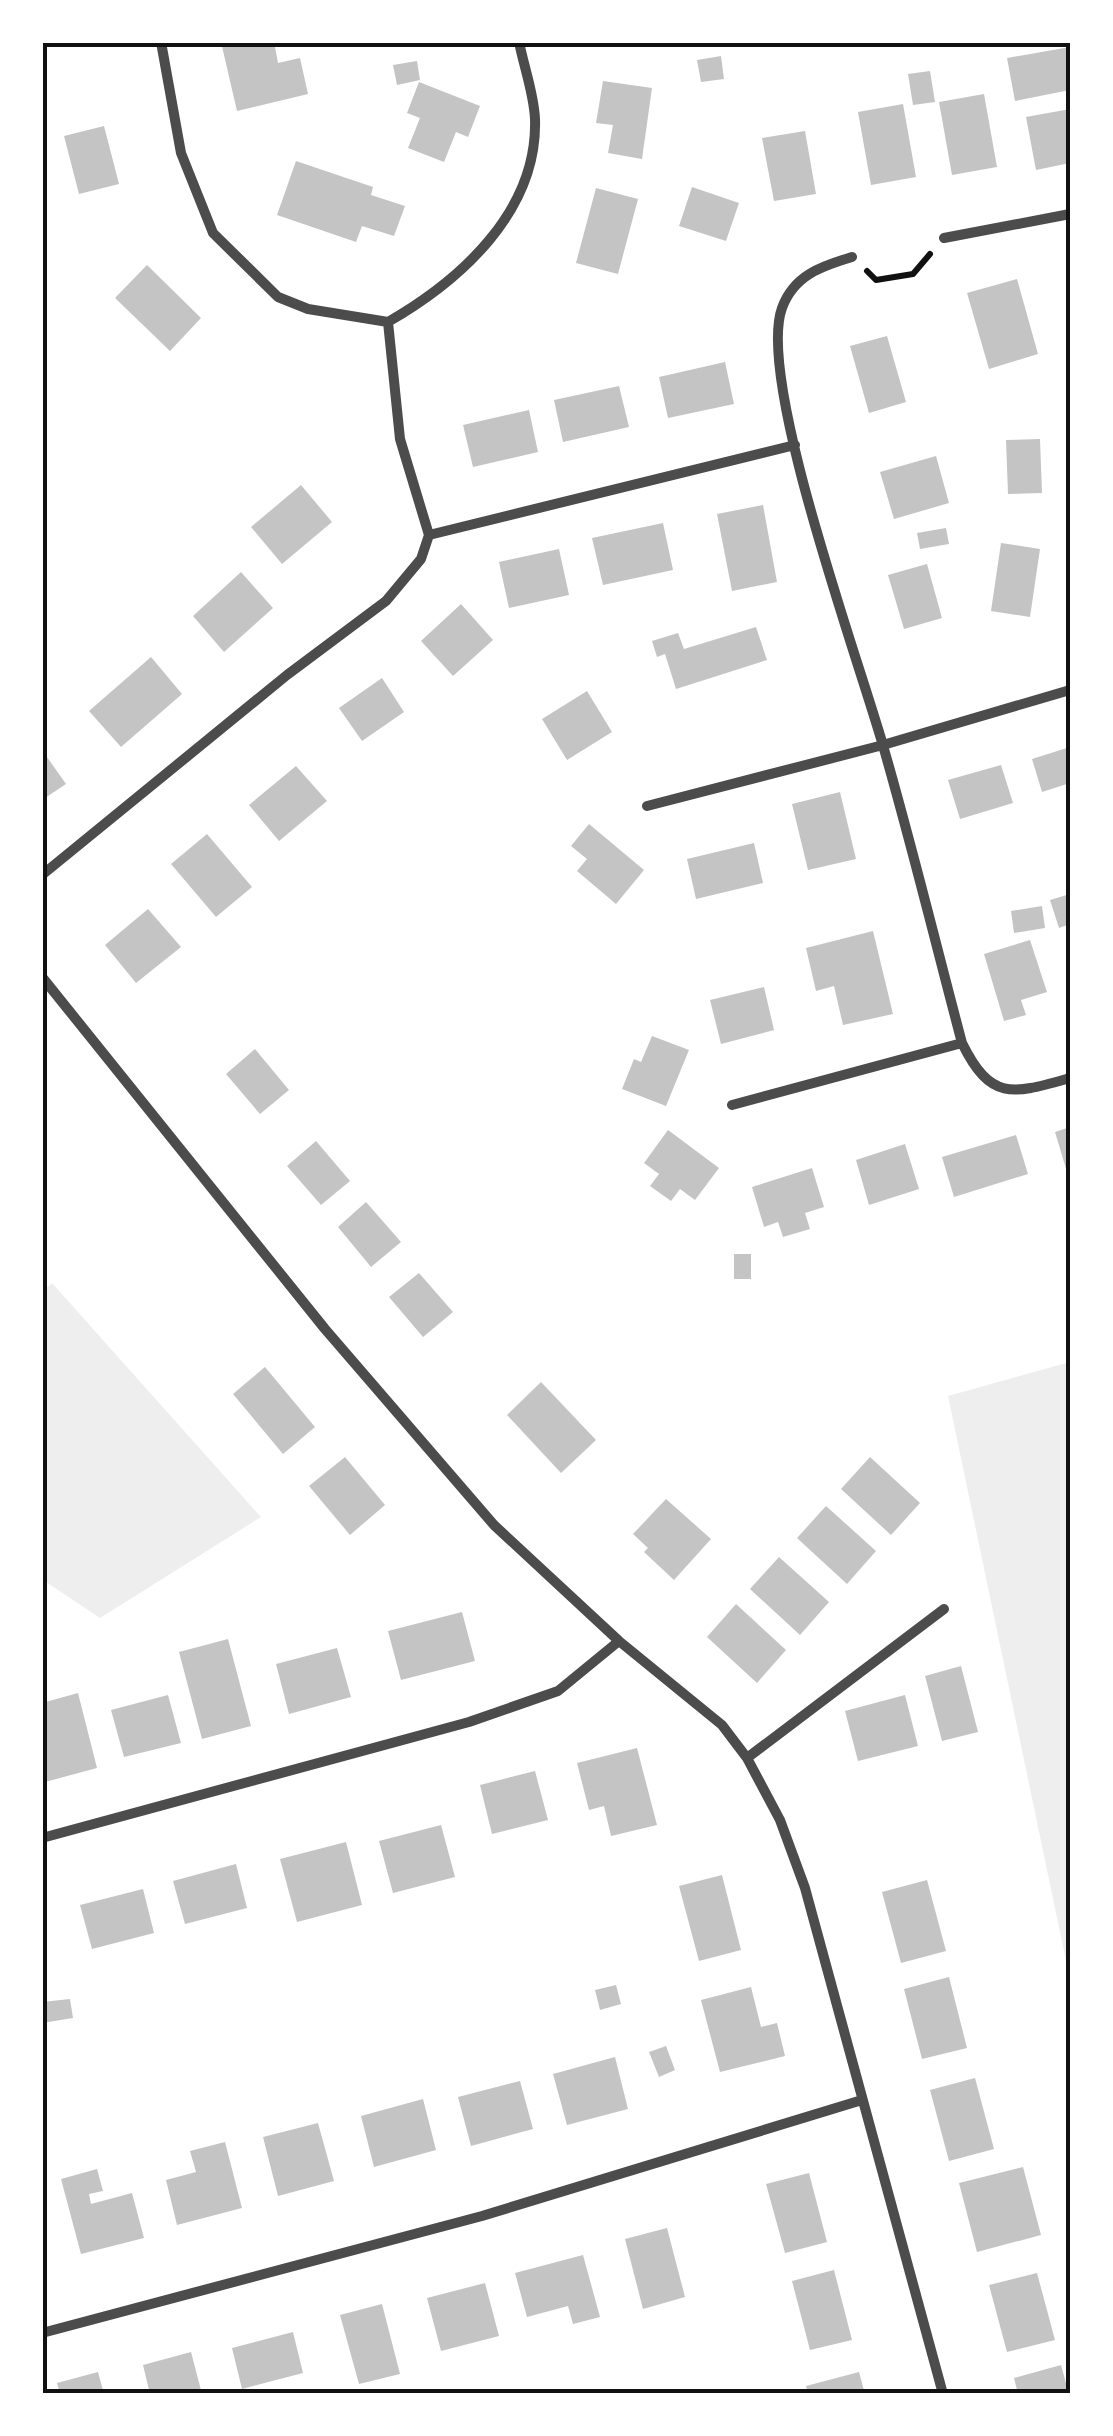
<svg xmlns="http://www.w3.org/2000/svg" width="1113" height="2436" viewBox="0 0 1113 2436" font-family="'Archivo Narrow',sans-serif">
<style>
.green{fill:#eee}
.building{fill:#c4c4c4}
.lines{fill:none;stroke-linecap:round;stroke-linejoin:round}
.path{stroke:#111;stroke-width:6}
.minor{stroke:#4c4c4c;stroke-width:10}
.neatline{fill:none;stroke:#111;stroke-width:4}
</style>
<rect width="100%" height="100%" fill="#fff"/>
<path class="green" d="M52 1283 261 1517 100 1618 43 1580 42 1292Z
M1070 1362V1980L948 1396Z"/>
<path class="building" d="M221 42H274L278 63 300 58 308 94 237 111Z
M1070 47V90L1015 101 1007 58Z
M721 56 724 79 701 82 697 60Z
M417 61 420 80 397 85 393 65Z
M930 71 935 102 913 105 908 74Z
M603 81 652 88 642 159 608 153 613 125 596 123Z
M419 82 480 106 468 137 456 132 444 162 408 148 420 118 407 113Z
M984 94 997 167 952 175 939 102Z
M903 104 916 177 871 185 858 112Z
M1070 109V163L1036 170 1026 117Z
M104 126 119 184 79 194 64 136Z
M805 131 816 194 774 201 762 138Z
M296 161 373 187 371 195 405 206 394 236 362 226 356 242 277 215Z
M692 187 739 203 726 241 679 226Z
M596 188 638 199 618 274 576 263Z
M147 265 201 318 170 351 115 298Z
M1017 279 1038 354 989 369 967 293Z
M887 336 906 402 869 413 850 346Z
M725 362 734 404 668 418 659 377Z
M619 386 629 427 563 442 554 400Z
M529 410 538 452 473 467 463 425Z
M1040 439 1042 493 1008 494 1006 440Z
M936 456 949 503 894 519 880 472Z
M301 485 332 522 282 564 251 527Z
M763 505 777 582 732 591 717 514Z
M663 523 673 570 603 585 592 538Z
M946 528 949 544 920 549 917 533Z
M1001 543 1040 549 1030 617 991 611Z
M559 549 569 595 509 608 499 562Z
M927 564 942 618 904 629 888 575Z
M241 572 273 608 224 652 193 616Z
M461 604 493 640 453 676 421 641Z
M756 627 767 660 676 689 665 654 657 657 652 641 678 633 684 649Z
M151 657 182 694 121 747 89 711Z
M382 678 404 712 362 741 339 708Z
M587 691 612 732 567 760 542 719Z
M1070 747V783L1042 792 1032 759Z
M42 750 66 784 42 800Z
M1001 765 1013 803 960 819 948 780Z
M296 766 327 801 279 841 249 805Z
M840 792 856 859 808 870 792 804Z
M589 824 644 870 616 904 577 871 587 859 571 846Z
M207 834 252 887 216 917 171 864Z
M754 843 763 883 696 899 687 859Z
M1070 894V924L1059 928 1050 900Z
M1042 906 1045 928 1014 933 1011 911Z
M148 909 181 947 136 983 105 945Z
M873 931 893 1014 843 1025 834 986 816 991 806 948Z
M1030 940 1047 992 1021 1000 1026 1015 1004 1021 984 954Z
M764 987 774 1030 721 1044 710 1000Z
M652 1036 689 1050 666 1106 622 1089 634 1059 641 1062Z
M255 1049 289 1090 260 1114 226 1074Z
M1070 1127V1171L1067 1172 1055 1132Z
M668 1130 719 1168 695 1200 680 1189 671 1201 650 1186 659 1174 644 1163Z
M1016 1135 1028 1174 954 1197 942 1157Z
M316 1141 350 1181 321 1205 287 1166Z
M905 1144 919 1189 869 1205 856 1160Z
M812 1168 824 1207 805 1213 810 1229 783 1237 778 1222 764 1227 752 1187Z
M366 1202 401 1242 371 1267 338 1227Z
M734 1254H751V1279H734Z
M419 1273 453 1312 423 1337 389 1297Z
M265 1367 315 1427 283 1454 233 1394Z
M541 1382 596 1440 561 1473 507 1415Z
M345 1457 385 1505 350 1535 309 1486Z
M870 1457 920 1503 891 1535 841 1489Z
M666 1499 711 1539 674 1580 644 1552 648 1548 633 1534Z
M826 1506 876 1551 847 1584 797 1538Z
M779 1557 829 1602 800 1635 750 1589Z
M736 1604 786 1650 757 1683 707 1637Z
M462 1612 475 1661 401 1680 388 1631Z
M228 1639 251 1726 202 1739 179 1652Z
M337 1648 351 1697 289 1714 276 1664Z
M961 1666 978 1732 942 1741 925 1676Z
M78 1693 97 1768 45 1782 42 1703Z
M168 1695 181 1743 124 1757 111 1710Z
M905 1695 918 1746 858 1761 845 1711Z
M637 1748 657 1825 611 1836 604 1806 589 1810 577 1763Z
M535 1771 548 1820 492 1834 480 1785Z
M441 1825 455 1877 393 1893 379 1841Z
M346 1842 362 1905 297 1922 280 1859Z
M236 1864 247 1908 185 1924 173 1881Z
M722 1875 741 1950 699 1961 679 1886Z
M927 1880 946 1951 901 1963 882 1892Z
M143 1889 154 1933 92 1949 80 1905Z
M949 1977 967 2048 922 2059 904 1989Z
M616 1985 621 2004 600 2010 595 1990Z
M751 1987 761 2027 777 2023 785 2056 720 2072 701 2000Z
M70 1999 73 2018 42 2023V2002Z
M666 2046 675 2070 659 2077 649 2052Z
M615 2057 628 2109 567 2125 553 2074Z
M975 2078 994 2149 949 2161 930 2090Z
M520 2081 533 2129 471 2146 458 2097Z
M423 2099 436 2150 374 2167 361 2116Z
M318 2123 334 2181 278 2196 263 2137Z
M225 2142 242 2208 177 2225 166 2180 196 2172 190 2151Z
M1023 2167 1041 2235 977 2252 959 2183Z
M97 2169 103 2191 89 2194 91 2204 132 2193 144 2238 81 2254 61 2179Z
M809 2173 827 2242 785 2253 766 2184Z
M667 2228 685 2297 643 2309 625 2239Z
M583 2255 600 2317 573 2324 568 2306 527 2317 515 2273Z
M834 2270 852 2340 810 2350 792 2281Z
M1037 2273 1055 2340 1007 2352 989 2285Z
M485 2283 499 2336 441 2351 427 2298Z
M382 2304 400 2374 359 2384 340 2315Z
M293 2332 303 2373 242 2389 232 2348Z
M191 2352 202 2394H150L143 2365Z
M1061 2365 1069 2394H1018L1014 2378Z
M98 2372 104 2394H50L59 2390 57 2383Z
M859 2372 865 2394H808L806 2386Z"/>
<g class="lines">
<path class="path" d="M867 271 876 280 913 274 930 254"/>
<path class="minor" d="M161 42 181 153 213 233 278 297 308 309 388 322C461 280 538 211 535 119 534 94 524 67 519 42
M944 238 1070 214
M852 257C822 266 794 275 782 308 756 380 860 663 884 749 912 846 936 945 962 1043 991 1102 1013 1094 1070 1078
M429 535 795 445
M647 806 883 745 1070 690
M42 875 287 675 386 601 421 559 429 535 400 439 388 322
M42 977 325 1329 494 1525 619 1641 722 1725 747 1758 780 1820 805 1888 943 2394
M732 1105 962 1043
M747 1758 944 1609
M42 1838 469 1722 558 1691 619 1641
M42 2333 482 2216 862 2100"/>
</g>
<rect width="1113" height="2436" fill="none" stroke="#ffffff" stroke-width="90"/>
<rect x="45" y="45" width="1023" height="2346" class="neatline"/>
</svg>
